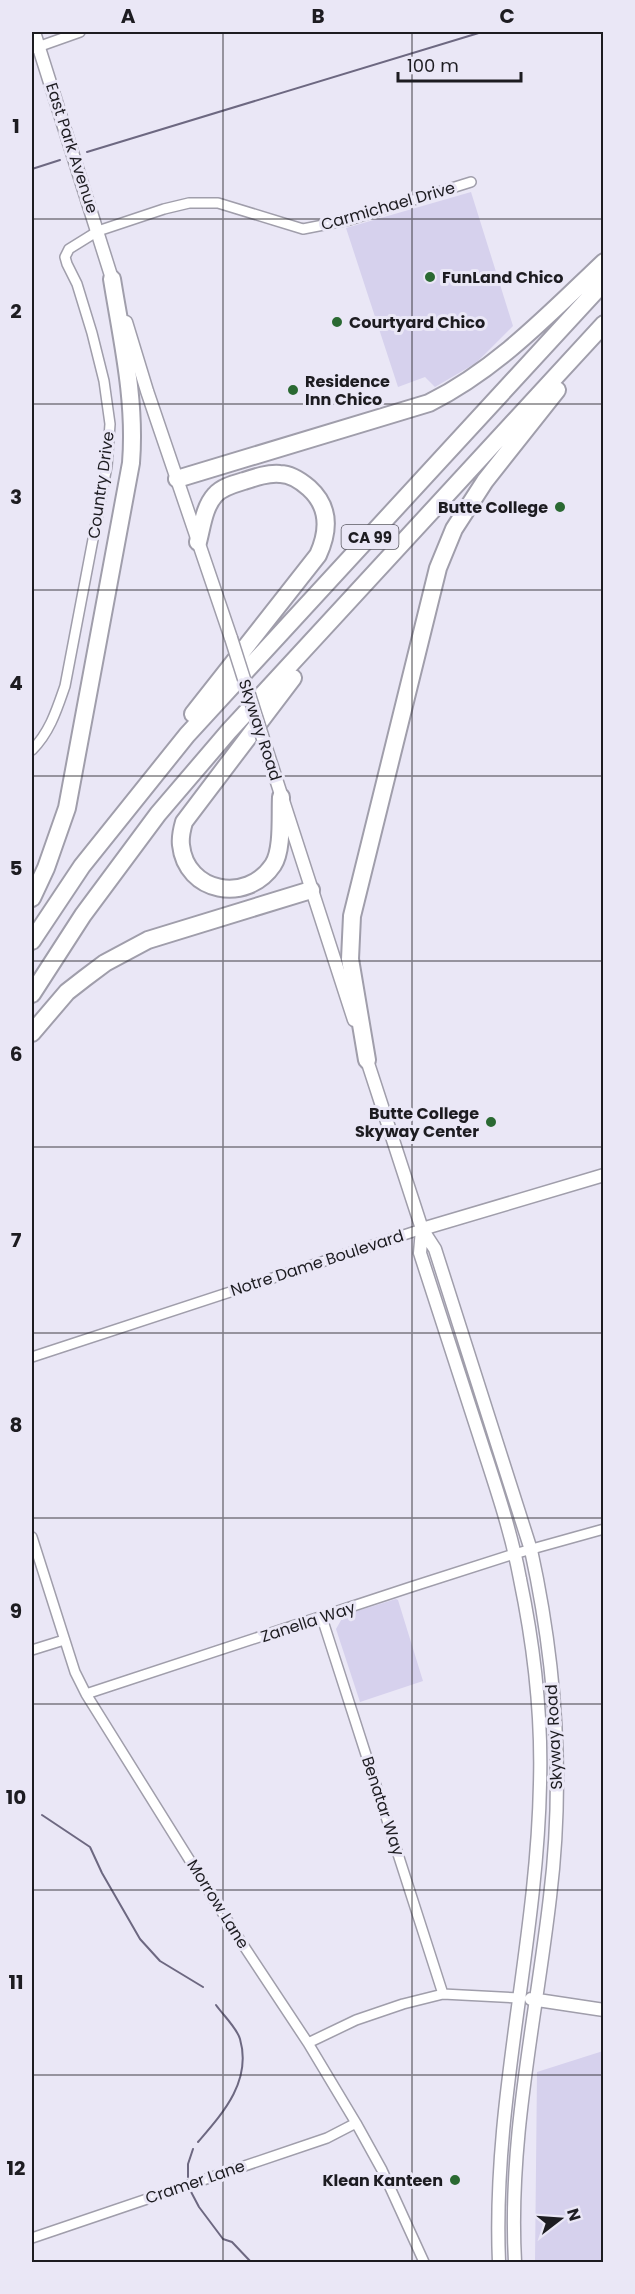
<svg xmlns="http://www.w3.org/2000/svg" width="635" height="2294" viewBox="0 0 635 2294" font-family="Poppins,sans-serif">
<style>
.green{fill:#d6d1ed}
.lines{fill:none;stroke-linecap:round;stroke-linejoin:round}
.stream{stroke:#6d6881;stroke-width:2}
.street-casing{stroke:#a09eab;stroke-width:12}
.secondary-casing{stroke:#a09eab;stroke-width:15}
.highway-casing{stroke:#a09eab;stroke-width:20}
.street{stroke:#fff;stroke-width:9}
.secondary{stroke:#fff;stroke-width:12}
.highway{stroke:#fff;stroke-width:16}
.secondary-bridge-casing{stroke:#a09eab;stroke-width:15;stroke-linecap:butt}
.secondary-bridge{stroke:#fff;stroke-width:12}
.grid{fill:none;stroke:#1d1c21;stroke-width:1.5;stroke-opacity:0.55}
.poi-dot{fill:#2a6932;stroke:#eae7f6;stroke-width:2}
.labels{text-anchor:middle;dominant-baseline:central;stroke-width:6;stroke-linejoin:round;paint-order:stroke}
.shield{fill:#eae7f6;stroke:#5a5961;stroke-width:1.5}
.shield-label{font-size:15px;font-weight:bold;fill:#1d1c21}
.street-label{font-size:16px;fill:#1d1c21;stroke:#eae7f6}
.poi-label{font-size:16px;font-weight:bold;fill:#1d1c21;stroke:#eae7f6;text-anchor:start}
.neatline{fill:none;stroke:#1d1c21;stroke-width:2}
.grid-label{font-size:20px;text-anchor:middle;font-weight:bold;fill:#1d1c21}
</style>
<rect width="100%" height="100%" fill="#eae7f6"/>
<path class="green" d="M471 192 513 326 476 363 435 387 425 377 398 387 346 228Z
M396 1599 398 1600 423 1681 360 1702 336 1629 344 1615Z
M603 2051V2262H535L537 2072Z"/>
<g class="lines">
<path class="stream" d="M87 152 482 32
M32 169 60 160
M42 1815 90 1847 102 1873 140 1939 160 1961 203 1987
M198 2142C223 2113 252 2081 240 2039 237 2028 223 2015 216 2005
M188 2177V2164L193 2149
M189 2188 199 2207 223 2239 232 2242 251 2262"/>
<g class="street-casing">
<path id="street" d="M32 49 80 32
M32 750C50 732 57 709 65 686L107 466 110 424 104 381 92 333 77 284 67 264 65 257 69 249 98 231 164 209 189 203H218L303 229 349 220 471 182
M32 1357 422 1229
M32 1537 75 1672 86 1694 232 1928 308 2043 356 2123 382 2170 424 2262
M322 1618 443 1994
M32 1650 64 1640
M86 1694 411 1587 514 1554 604 1529
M308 2043 356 2020 403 2004 443 1994 519 1998
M32 2238 327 2138 356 2123"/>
</g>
<g class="secondary-casing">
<path id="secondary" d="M34 32 114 285
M126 322 147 391 231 638
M265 745 354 1020
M365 1054 422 1229 435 1249 531 1550C556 1664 564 1782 550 1897 536 2019 508 2139 515 2262
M422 1229 420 1253C440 1314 459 1375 479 1435 494 1482 511 1530 520 1579 534 1646 542 1716 540 1784 537 1945 492 2102 499 2262
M422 1229 604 1175
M531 1999 604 2010"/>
</g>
<g class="highway-casing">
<path id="highway" d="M177 479 429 403C497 369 549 314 604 262
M193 714 318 555C329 531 330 507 309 488 301 481 291 474 280 474 268 473 256 477 244 481 234 484 222 487 215 495 204 507 202 527 198 542
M281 797C280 815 283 850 273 865 247 904 186 893 181 845 180 837 182 829 184 822L293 678
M32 898 46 868 67 808 131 463C136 400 122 341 112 279
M32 941 82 866 187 735 604 282
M32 994 83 915 158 814 229 731 604 324
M32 1033 67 992 85 978 105 963 148 940 311 890
M367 1060 350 959 352 916 438 568 454 529 485 481 557 390"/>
</g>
<use href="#street" class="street"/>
<use href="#secondary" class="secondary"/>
<use href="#highway" class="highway"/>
<g class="secondary-bridge-casing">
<path id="secondary-bridge" d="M231 638 265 745"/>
</g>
<use href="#secondary-bridge" class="secondary-bridge"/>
</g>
<path class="grid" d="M223 32V2262M412 32V2262M32 219H604M32 404H604M32 590H604M32 776H604M32 961H604M32 1147H604M32 1333H604M32 1518H604M32 1704H604M32 1890H604M32 2075H604"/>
<g class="poi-dot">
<circle cx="430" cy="277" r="6"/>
<circle cx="337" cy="322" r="6"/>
<circle cx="293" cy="390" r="6"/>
<circle cx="560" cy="507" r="6"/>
<circle cx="491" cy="1122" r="6"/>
<circle cx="455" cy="2180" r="6"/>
</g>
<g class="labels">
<rect class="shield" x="341.5" y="525" width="57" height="24" rx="4.5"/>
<g class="shield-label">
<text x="370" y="537">CA 99</text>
</g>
<g class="street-label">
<text transform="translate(72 148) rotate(72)">East Park Avenue</text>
<text transform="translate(388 206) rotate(-16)">Carmichael Drive</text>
<text transform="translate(101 485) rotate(-82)">Country Drive</text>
<text transform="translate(260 730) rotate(72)">Skyway Road</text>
<text transform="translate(317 1263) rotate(-18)">Notre Dame Boulevard</text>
<text transform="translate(308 1622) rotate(-18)">Zanella Way</text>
<text transform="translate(554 1737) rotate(-93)">Skyway Road</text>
<text transform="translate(383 1806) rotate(72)">Benatar Way</text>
<text transform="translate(218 1904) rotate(58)">Morrow Lane</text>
<text transform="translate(195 2182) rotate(-19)">Cramer Lane</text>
</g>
<g class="poi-label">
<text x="442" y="277">FunLand Chico</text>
<text x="349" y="322">Courtyard Chico</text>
<text x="305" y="381">Residence<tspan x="305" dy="18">Inn Chico</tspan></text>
<text x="548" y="507" text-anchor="end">Butte College</text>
<text x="479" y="1113" text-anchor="end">Butte College<tspan x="479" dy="18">Skyway Center</tspan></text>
<text x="443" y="2180" text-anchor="end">Klean Kanteen</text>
</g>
</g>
<rect width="635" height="2294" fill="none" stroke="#eae7f6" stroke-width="66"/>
<g transform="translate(560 2219) rotate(73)" stroke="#eae7f6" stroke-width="4.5" paint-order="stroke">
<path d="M0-4.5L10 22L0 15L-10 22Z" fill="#1d1c21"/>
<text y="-9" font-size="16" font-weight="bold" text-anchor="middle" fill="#1d1c21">N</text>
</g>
<path d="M398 72v9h123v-9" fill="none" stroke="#1d1c21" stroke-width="3"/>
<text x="407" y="72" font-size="18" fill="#1d1c21" stroke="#eae7f6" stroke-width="4.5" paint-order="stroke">100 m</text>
<rect x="33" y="33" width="569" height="2228" class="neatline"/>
<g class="grid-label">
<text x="128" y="23">A</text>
<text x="318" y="23">B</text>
<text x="507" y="23">C</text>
<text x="16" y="133">1</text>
<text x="16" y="318">2</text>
<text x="16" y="504">3</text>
<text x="16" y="690">4</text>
<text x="16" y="875">5</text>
<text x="16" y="1061">6</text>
<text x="16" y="1247">7</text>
<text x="16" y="1432">8</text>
<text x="16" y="1618">9</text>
<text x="16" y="1804">10</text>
<text x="16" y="1989">11</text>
<text x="16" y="2175">12</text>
</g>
</svg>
